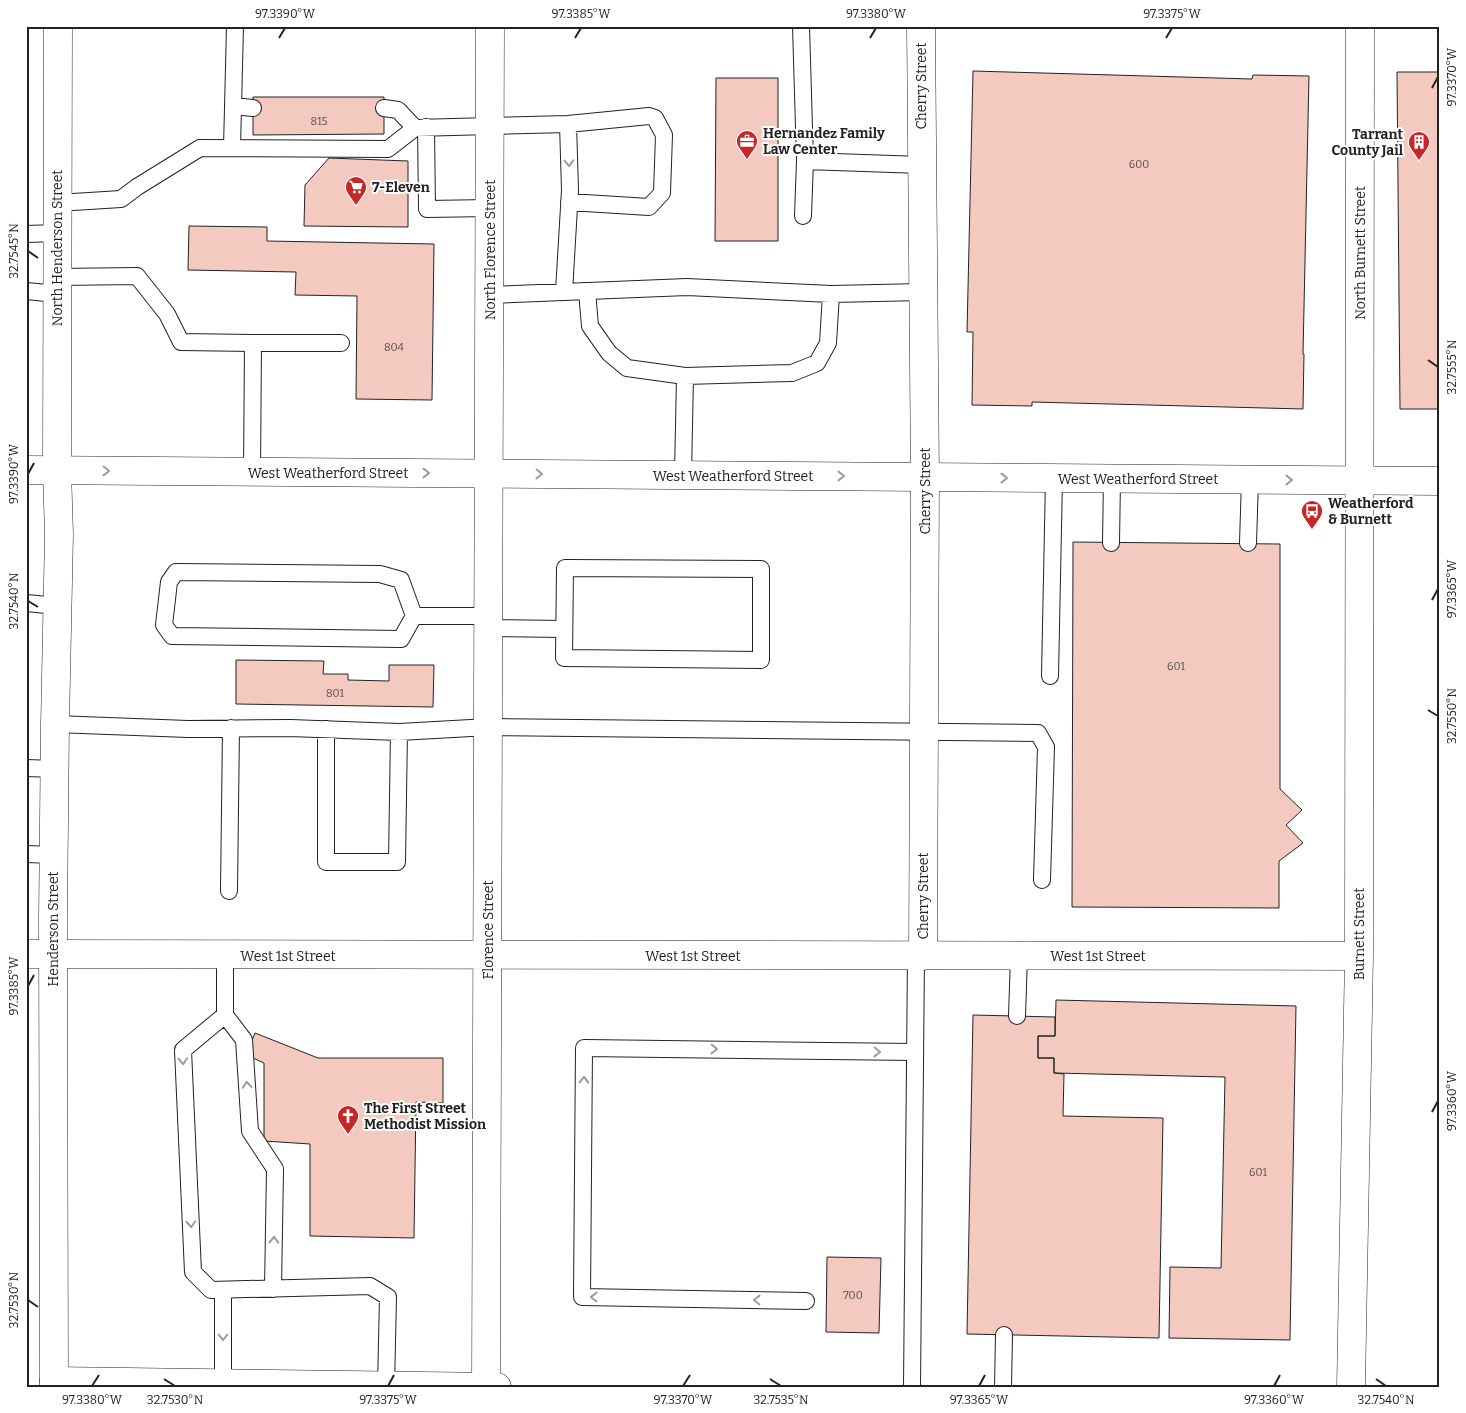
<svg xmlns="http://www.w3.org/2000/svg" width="1466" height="1413" viewBox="0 0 1466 1413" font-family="Bitter,serif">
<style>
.building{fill:#f3c9c0;stroke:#222}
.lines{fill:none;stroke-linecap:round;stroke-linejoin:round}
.lane-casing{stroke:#222;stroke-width:18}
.street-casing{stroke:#222;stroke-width:29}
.secondary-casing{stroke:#222;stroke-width:29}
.primary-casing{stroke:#222;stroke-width:29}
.lane{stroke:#fff;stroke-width:16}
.street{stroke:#fff;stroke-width:28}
.secondary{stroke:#fff;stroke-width:28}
.primary{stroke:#fff;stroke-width:28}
.oneway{stroke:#9c9c9c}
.ticks{fill:none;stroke:#222;stroke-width:2}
.labels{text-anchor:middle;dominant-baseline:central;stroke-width:4;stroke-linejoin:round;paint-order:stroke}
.number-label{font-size:11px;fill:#564c4a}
.street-label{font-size:14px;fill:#222;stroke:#fff}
.poi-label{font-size:14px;font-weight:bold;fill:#222;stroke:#fff;text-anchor:start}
.neatline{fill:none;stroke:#222;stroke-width:2}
.ticks-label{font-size:12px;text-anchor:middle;fill:#222}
</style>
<rect width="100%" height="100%" fill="#fff"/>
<path class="building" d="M973 71 1252 79 1253 75 1309 76 1303 354H1304L1303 409 1032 402V406L972 405 973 332H967Z
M1397 72H1440V409H1400Z
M716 78H778V241H715Z
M253 97H384V134L253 135Z
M329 158 408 161V227L304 226 305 185Z
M189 226 267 227V241L434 244 432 400 356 399 357 296 295 295 296 272 188 270Z
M1073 542 1280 544V789L1302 810 1286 825 1303 843 1279 861V908L1072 907Z
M236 660 324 661 323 674H348V680L389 681V665H434L433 707 236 704Z
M1056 1000 1296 1006 1290 1340 1169 1338 1170 1267 1221 1268 1225 1077 1054 1073V1058H1038V1036H1055Z
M973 1015 1055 1017V1036H1038V1058H1054V1073L1064 1074 1063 1116 1163 1118 1159 1338 967 1334Z
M255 1033 318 1058H443V1103L416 1102 414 1238 310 1236V1144L264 1141V1063L246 1055Z
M827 1257 881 1258 879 1333 826 1332Z"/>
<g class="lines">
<g class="lane-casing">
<path id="lane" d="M801 26 805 161 803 216
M233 106 253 108
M384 108 398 110 415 128
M426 127 427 209 490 208
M232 148 235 26
M805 161 922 165
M57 203 121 199 137 187 200 148 388 149 415 128 568 124 649 116 655 118 664 135 662 193 649 207 569 202
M26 234 57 233
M57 277 137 276 167 314 181 342 253 343 252 472
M26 291 57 294
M587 291 590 326 609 353 627 368 685 376
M564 292 570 190 568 124
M490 295 687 287 831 294
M253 343H341
M683 475 685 376 792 373 817 363 828 343 831 294 923 292
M1111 543 1112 479
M1248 543 1250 480
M565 568 761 569V660L564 658Z
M176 572 380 574 401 580 414 616 401 639 172 636 164 625 169 582Z
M26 603 57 606
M414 616H489
M489 628 564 629
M1050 676 1054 478
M55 724 188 729 290 728 399 732 489 727 1038 733 1046 747 1042 880
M326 729V862H397L399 732
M26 768 55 769
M26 854 54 855
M229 891 231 728
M225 955V1015L244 1040 250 1131 275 1169 273 1289
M225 1015 183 1050 193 1272 211 1290 370 1286 388 1297 386 1386
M1017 1016 1019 956
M223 1290V1387
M806 1301 582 1297 584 1048 915 1052
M912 1387 916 956
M1003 1387 1004 1335"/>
</g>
<g class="street-casing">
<path id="street" d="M921 26 925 477 923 956
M26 954 1359 956
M54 1381 497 1387
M486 1387 490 26
M1351 1387 1359 956 1360 26"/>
</g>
<g class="secondary-casing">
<path id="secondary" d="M26 470 1440 481"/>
</g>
<g class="primary-casing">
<path id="primary" d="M54 1387 53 917 55 724 59 534 57 470 58 26"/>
</g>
<use href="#lane" class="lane"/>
<use href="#street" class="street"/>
<use href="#secondary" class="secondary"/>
<use href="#primary" class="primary"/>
</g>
<defs><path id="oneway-chevron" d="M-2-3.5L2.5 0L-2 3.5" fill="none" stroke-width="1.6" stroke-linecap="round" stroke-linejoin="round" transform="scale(1.25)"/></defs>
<g class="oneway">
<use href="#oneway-chevron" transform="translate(569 163) rotate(88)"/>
<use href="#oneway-chevron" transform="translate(106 471) rotate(1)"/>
<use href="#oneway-chevron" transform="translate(426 473)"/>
<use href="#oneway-chevron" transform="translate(539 474) rotate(1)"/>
<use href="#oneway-chevron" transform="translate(841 476)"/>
<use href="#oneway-chevron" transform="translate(1004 478)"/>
<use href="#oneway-chevron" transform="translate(1289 480)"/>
<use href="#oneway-chevron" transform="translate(714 1049) rotate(1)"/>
<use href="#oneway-chevron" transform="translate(877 1052) rotate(1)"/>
<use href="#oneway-chevron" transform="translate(183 1061) rotate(87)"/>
<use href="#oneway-chevron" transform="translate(584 1080) rotate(-89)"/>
<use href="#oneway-chevron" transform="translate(247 1085) rotate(-94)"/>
<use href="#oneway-chevron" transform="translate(191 1224) rotate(87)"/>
<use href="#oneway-chevron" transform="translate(274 1240) rotate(-89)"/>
<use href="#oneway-chevron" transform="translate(594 1297) rotate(-179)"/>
<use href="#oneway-chevron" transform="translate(757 1300) rotate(-179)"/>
<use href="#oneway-chevron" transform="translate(223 1337) rotate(90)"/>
</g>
<path class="ticks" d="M279 38 285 28M575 38 581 28M870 38 876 28M1166 38 1172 28M1432 88 1438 77M28 251 38 258M1428 360 1438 367M28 474 34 463M1432 600 1438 589M28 601 38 607M1428 710 1438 716M28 986 34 975M1432 1112 1438 1101M28 1300 38 1307M164 1379 175 1386M770 1379 781 1386M1376 1379 1386 1386M92 1386 99 1375M388 1386 394 1375M683 1386 690 1375M979 1386 985 1375M1274 1386 1280 1375"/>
<defs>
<g id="office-pin" transform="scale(1.125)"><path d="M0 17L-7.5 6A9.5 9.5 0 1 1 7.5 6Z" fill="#c62828" stroke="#fff"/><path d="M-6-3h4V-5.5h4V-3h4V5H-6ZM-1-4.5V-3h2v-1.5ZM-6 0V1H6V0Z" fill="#fff"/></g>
<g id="building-pin" transform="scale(1.125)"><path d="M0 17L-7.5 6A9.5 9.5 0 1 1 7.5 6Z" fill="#c62828" stroke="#fff"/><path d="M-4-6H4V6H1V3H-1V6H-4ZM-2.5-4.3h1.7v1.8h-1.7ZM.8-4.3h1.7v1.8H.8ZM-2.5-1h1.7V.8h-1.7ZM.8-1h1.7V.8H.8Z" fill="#fff"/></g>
<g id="supermarket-pin" transform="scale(1.125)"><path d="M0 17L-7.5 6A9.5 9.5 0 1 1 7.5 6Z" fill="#c62828" stroke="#fff"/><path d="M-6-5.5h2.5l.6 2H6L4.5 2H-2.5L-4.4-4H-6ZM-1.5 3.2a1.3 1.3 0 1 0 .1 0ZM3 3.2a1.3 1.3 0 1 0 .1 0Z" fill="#fff"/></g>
<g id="bus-pin" transform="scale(1.125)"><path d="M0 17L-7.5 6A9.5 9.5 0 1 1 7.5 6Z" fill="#c62828" stroke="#fff"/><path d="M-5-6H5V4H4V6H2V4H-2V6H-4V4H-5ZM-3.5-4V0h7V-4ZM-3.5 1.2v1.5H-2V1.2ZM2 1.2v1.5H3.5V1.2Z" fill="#fff"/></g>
<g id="church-pin" transform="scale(1.125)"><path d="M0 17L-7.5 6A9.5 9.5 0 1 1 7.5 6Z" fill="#c62828" stroke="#fff"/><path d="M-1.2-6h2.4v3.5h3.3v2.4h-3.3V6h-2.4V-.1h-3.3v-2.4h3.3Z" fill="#fff"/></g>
</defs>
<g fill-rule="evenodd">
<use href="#office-pin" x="747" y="141"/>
<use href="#building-pin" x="1419" y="142"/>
<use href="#supermarket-pin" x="356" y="187"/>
<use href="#bus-pin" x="1312" y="511"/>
<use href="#church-pin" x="348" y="1116"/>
</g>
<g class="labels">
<g class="number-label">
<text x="319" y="121">815</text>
<text x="1139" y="164">600</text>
<text x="394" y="347">804</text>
<text x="1176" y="666">601</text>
<text x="335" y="693">801</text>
<text x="1258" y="1172">601</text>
<text x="853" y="1295">700</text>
</g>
<g class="street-label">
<text transform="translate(921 86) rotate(-90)">Cherry Street</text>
<text transform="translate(57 248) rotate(-90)">North Henderson Street</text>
<text transform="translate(490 250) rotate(-90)">North Florence Street</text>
<text transform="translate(1360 253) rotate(-90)">North Burnett Street</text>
<text x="328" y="473">West Weatherford Street</text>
<text x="733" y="476">West Weatherford Street</text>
<text x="1138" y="479">West Weatherford Street</text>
<text transform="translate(925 491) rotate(-90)">Cherry Street</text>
<text transform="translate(923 896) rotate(-90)">Cherry Street</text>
<text transform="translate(53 929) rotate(-90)">Henderson Street</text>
<text transform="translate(488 930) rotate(-90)">Florence Street</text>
<text transform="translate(1359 934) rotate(-90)">Burnett Street</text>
<text x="288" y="956">West 1st Street</text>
<text x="693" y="956">West 1st Street</text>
<text x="1098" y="956">West 1st Street</text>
</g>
<g class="poi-label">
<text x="763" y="133">Hernandez Family<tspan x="763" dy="16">Law Center</tspan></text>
<text x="1403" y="134" text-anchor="end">Tarrant<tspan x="1403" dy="16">County Jail</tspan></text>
<text x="372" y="187">7-Eleven</text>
<text x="1328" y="503">Weatherford<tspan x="1328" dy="16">&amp; Burnett</tspan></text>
<text x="364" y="1108">The First Street<tspan x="364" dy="16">Methodist Mission</tspan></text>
</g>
</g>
<rect width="1466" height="1413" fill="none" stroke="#ffffff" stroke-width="55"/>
<rect x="28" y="28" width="1410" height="1358" class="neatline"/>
<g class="ticks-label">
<text x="285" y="18">97.3390°W</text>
<text x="581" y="18">97.3385°W</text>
<text x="876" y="18">97.3380°W</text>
<text x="1172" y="18">97.3375°W</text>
<text transform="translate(1452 77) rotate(-90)" y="4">97.3370°W</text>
<text transform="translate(14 251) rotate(-90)" y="4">32.7545°N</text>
<text transform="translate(1452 367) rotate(-90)" y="4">32.7555°N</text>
<text transform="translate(14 474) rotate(-90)" y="4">97.3390°W</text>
<text transform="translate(1452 589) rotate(-90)" y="4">97.3365°W</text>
<text transform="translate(14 601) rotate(-90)" y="4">32.7540°N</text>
<text transform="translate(1452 716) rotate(-90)" y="4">32.7550°N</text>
<text transform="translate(14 986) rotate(-90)" y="4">97.3385°W</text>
<text transform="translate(1452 1101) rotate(-90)" y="4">97.3360°W</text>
<text transform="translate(14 1300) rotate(-90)" y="4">32.7530°N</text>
<text x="92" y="1404">97.3380°W</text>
<text x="175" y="1404">32.7530°N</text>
<text x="388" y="1404">97.3375°W</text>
<text x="683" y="1404">97.3370°W</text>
<text x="781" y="1404">32.7535°N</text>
<text x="979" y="1404">97.3365°W</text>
<text x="1274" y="1404">97.3360°W</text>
<text x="1386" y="1404">32.7540°N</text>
</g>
</svg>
